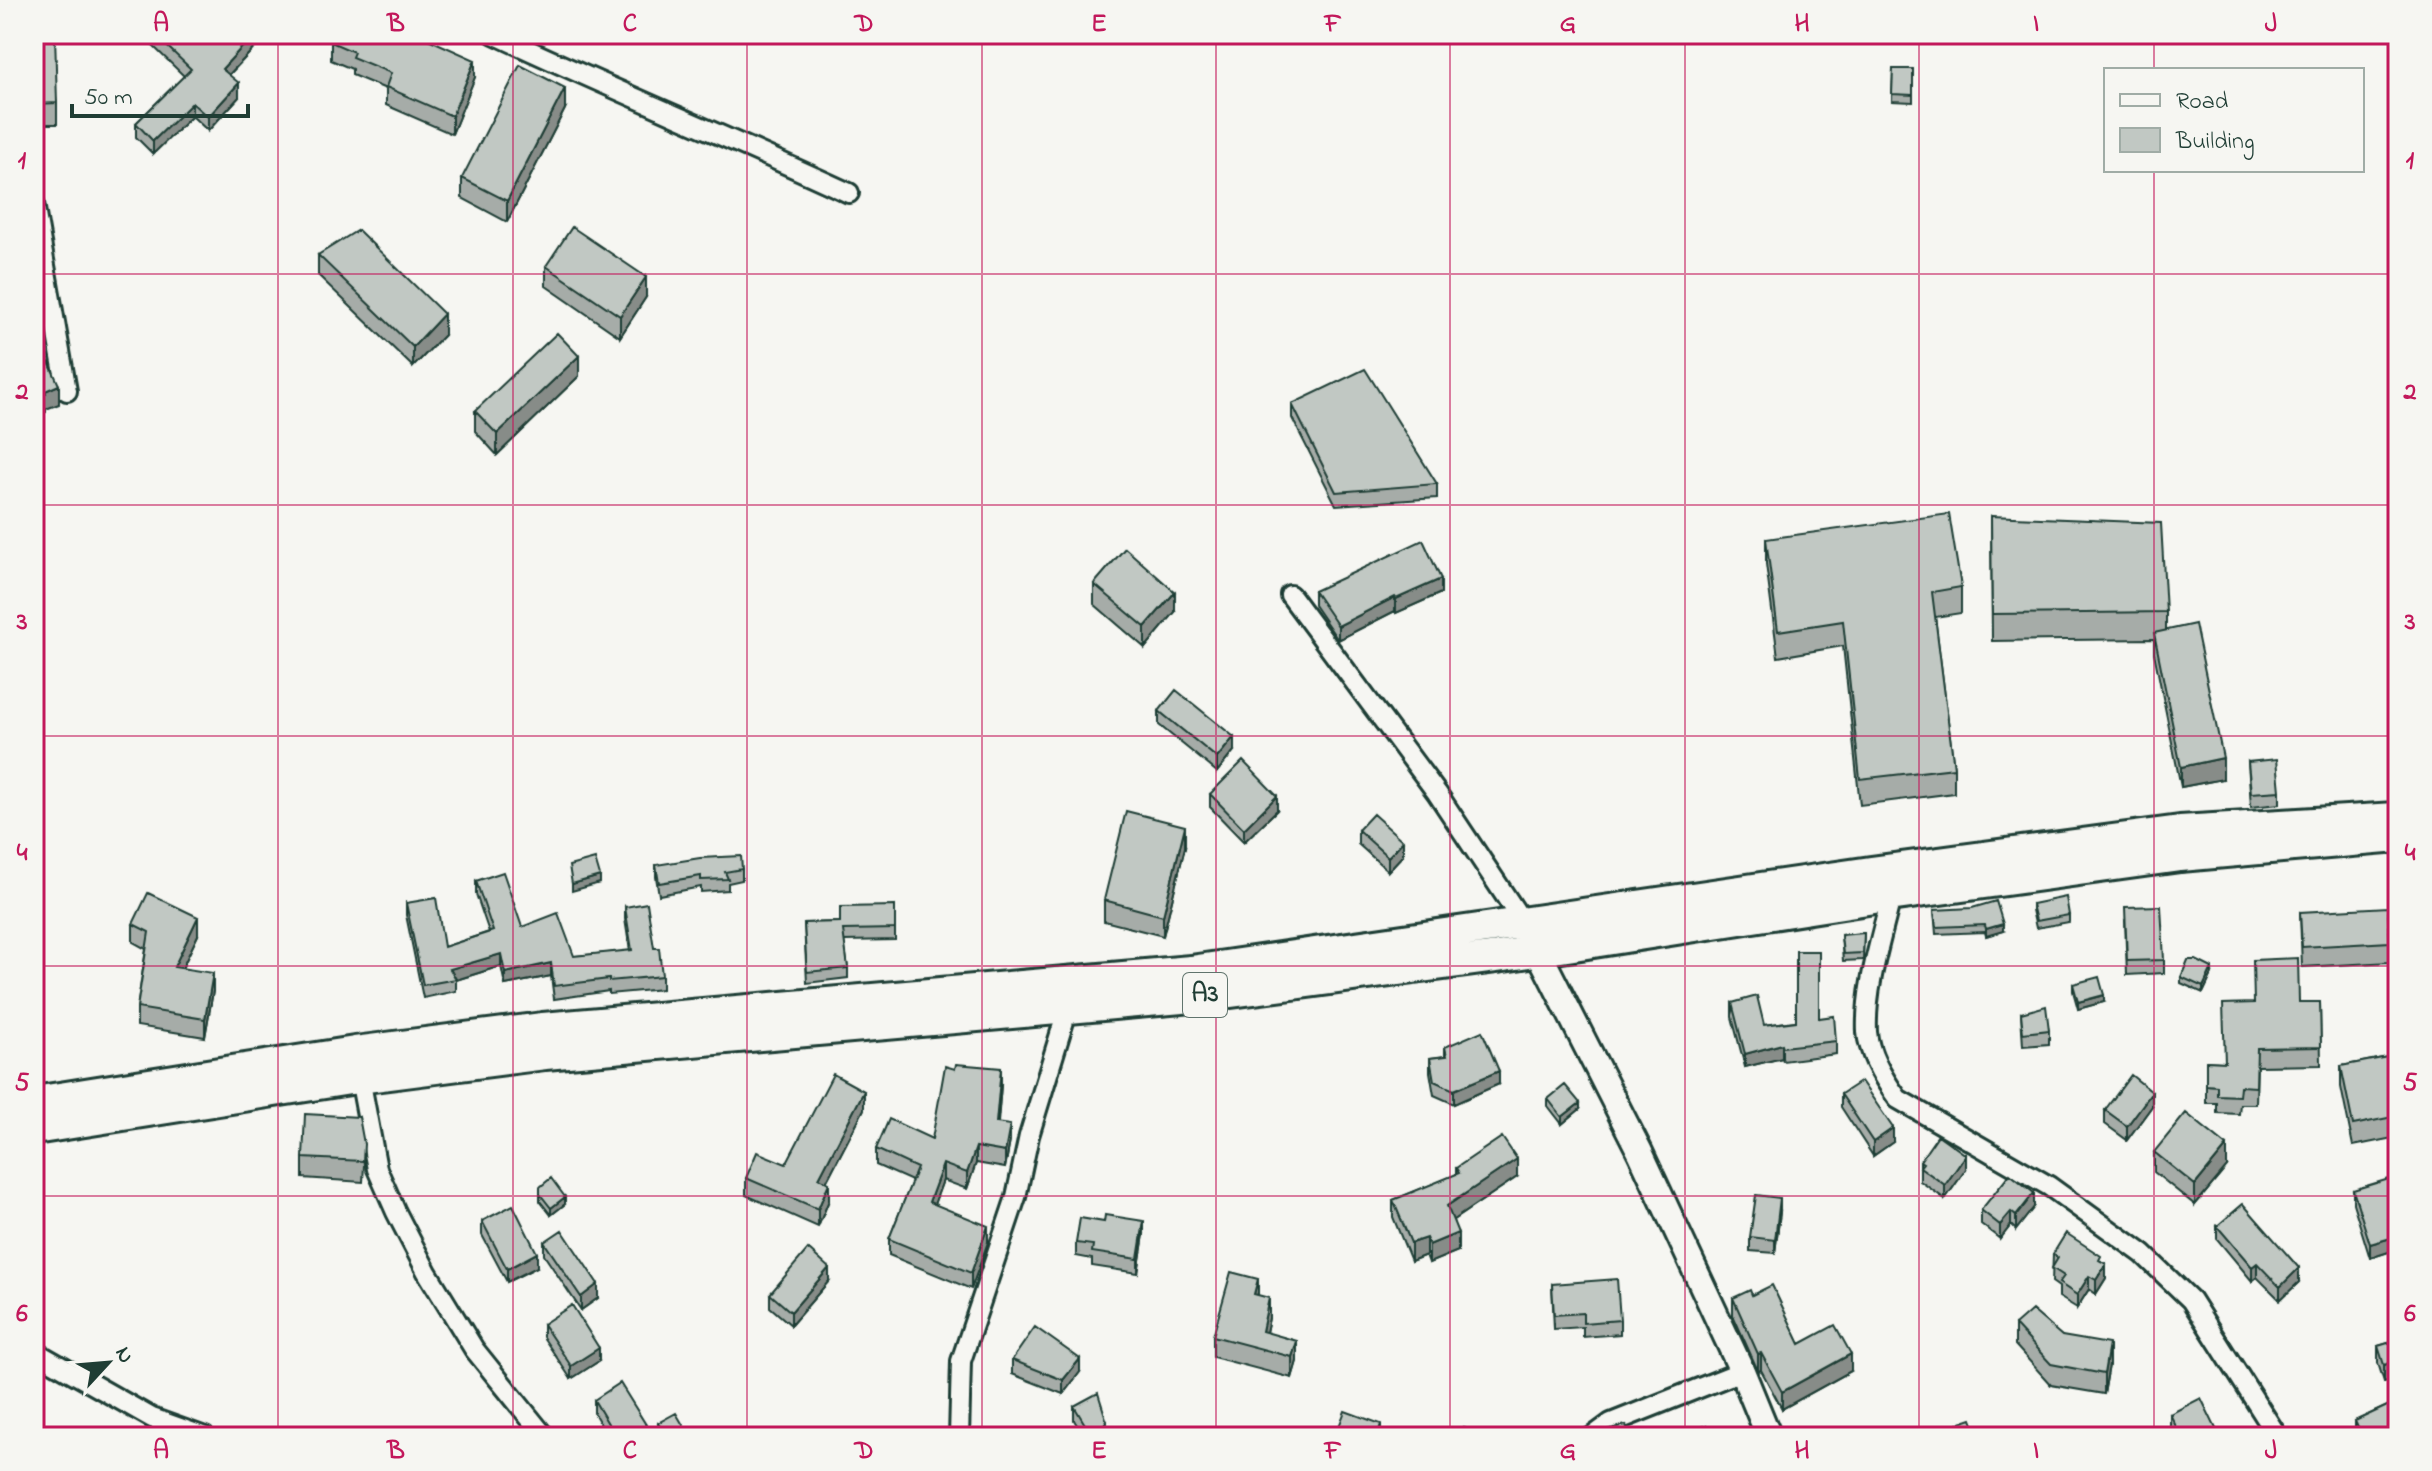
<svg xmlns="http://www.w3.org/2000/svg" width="2432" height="1471" viewBox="0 0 2432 1471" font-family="'Indie Flower',sans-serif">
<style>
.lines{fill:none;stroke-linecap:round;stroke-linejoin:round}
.minor-casing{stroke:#1f3d34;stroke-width:24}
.tertiary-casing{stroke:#1f3d34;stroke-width:30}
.primary-casing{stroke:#1f3d34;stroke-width:36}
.minor{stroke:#f6f6f2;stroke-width:18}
.tertiary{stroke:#f6f6f2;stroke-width:24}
.primary{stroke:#f6f6f2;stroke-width:30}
.wall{fill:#a6aca8;stroke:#1f3d34;stroke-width:2}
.shaded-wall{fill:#878c88;stroke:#1f3d34;stroke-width:2}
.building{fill:#c1c8c3;stroke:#1f3d34;stroke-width:2}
.grid{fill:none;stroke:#c2185b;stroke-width:2;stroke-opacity:0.55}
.labels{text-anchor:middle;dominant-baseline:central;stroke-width:8;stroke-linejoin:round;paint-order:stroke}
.shield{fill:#f6f6f2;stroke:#60746d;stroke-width:2}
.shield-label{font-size:26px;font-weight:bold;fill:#1f3d34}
.neatline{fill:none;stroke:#c2185b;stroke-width:3}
.grid-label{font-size:26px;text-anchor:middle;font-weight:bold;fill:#c2185b}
</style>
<rect width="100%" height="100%" fill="#f6f6f2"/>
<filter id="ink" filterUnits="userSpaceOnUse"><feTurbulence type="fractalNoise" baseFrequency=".0125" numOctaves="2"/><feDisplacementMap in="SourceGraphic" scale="16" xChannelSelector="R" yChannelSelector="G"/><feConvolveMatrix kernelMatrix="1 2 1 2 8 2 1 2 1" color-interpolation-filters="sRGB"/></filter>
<g filter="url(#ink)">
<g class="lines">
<g class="minor-casing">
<path id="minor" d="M494 34C611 89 731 138 849 193
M34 203 67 391
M1290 595 1437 793 1524 924
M1891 897C1881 940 1865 987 1867 1032 1869 1056 1885 1081 1898 1099L2049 1186 2143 1254 2191 1300 2278 1437
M360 1078 377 1169 396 1212 427 1272 474 1349 545 1437
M34 1351 152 1418 205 1437
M959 1437 961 1361 1016 1197 1029 1136 1068 1008
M1592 1437 1611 1423 1742 1371"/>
</g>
<g class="tertiary-casing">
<path id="tertiary" d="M1531 937 1640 1152 1742 1371 1769 1437"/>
</g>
<g class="primary-casing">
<path id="primary" d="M34 1102 355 1052 543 1028 1191 971 1871 872 2180 831 2396 818
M34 1129 350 1079 545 1054 1193 997 1497 957 1874 898 2180 856 2398 837"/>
</g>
<use href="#minor" class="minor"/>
<use href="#tertiary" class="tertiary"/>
<use href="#primary" class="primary"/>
</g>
<path class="wall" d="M34 34 57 103V124H34Z
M151 34H191L194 38 259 34V43L229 75 239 97 208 131 192 116 153 154 136 137V123L184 76 151 44Z
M331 42 475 77 452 134 386 105V89L352 75V69L331 60Z
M1893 69H1913V102L1892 101Z
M565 109 507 222 462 198V178Z
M318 255 444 335 413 367 318 275Z
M34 265 38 289V308H34Z
M546 266 646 297 620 337 546 286Z
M579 376 497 455 475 431V411Z
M1292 404 1437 484V498L1336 505 1292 418Z
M1991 516 2166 612V630L2223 779 2181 787 2154 653V639L1992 641Z
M1766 539 1961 587V613L1935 617 1954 768V793L1860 805 1843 646 1778 657 1766 564Z
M1094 584 1175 612 1145 648 1094 604Z
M1314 591 1441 593 1396 613 1395 611 1338 640 1314 605Z
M1159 711 1234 751 1217 772 1159 725Z
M2248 762 2280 791V804L2251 807Z
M1210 794 1277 810 1244 842 1210 807Z
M1358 830 1403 855 1388 871 1358 844Z
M1185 847 1163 936 1104 921V900Z
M656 865 742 869V880L728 883V890L701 892V887L659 895 656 877Z
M476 881 522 927 574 956 630 951 625 919V907L654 948 662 976V989L609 994V991L554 999 551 976 505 985 501 966 456 980V991L423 998 406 915V903L444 947 489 932 476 894Z
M2032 904 2069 915V922L2036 928 2032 910Z
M895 906V940L844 941 848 968V978L807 983 804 923 840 922Z
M1934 910 2003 931 1986 936 1985 932 1936 934Z
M2300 912 2390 942V962L2302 967Z
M2125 921 2164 960V973L2127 975Z
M133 924 198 935 182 968 213 991 205 1037 137 1026V1008L146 949 133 942Z
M1864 933 1863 960 1843 961 1841 935Z
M2212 974 2203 993 2181 983V977Z
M2073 984 2104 1002 2078 1009 2073 991Z
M2299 1002H2320L2321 1065 2257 1066 2256 1104H2240L2239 1114 2217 1113V1103H2206V1061L2224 1062Z
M1732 1003 1764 1025 1819 1018 1836 1041V1054L1783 1061 1782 1058 1745 1067 1732 1017Z
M2021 1013 2049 1030V1044L2023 1046Z
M1445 1047 1499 1084 1454 1104 1434 1095 1430 1072V1058L1445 1056Z
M2398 1055V1137L2353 1146 2341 1087V1066Z
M1001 1085 998 1123 1010 1141 1005 1168 976 1163 967 1189 943 1180 934 1204 988 1242 971 1289 889 1255V1239L912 1181 876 1165V1149L932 1139Z
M1841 1094 1893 1142 1873 1156 1841 1107Z
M1548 1099 1580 1109 1562 1124 1548 1106Z
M2152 1106 2127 1140 2105 1124V1110Z
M864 1109 826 1182 829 1200 818 1227 746 1195V1178L786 1164Z
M359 1117 364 1165 363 1182 303 1178V1158Z
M2154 1152 2227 1167 2195 1205 2154 1172Z
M1920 1161 1966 1169 1945 1199 1920 1181Z
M1456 1168 1517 1177 1453 1220 1458 1251 1429 1263 1426 1255 1411 1261 1393 1217V1200L1456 1175Z
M540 1187 565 1204 551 1215 540 1201Z
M2353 1190 2398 1208V1249L2370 1258 2353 1203Z
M2034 1207 2016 1230 2011 1225 2000 1239 1981 1224V1210Z
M1780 1212 1775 1253 1750 1251V1237Z
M482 1221 537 1267 507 1282 482 1235Z
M2217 1226 2299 1282 2280 1300 2257 1277 2252 1281 2217 1239Z
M1144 1234 1138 1273 1092 1266V1259L1076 1256V1243Z
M544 1242 598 1298 581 1310 544 1255Z
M2053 1254 2101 1261 2106 1278 2096 1294 2089 1289 2077 1308 2059 1297V1287L2052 1282Z
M829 1281 791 1325 770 1307V1294Z
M1552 1284 1620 1320V1334L1583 1337V1327L1554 1329Z
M1258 1295 1269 1318 1266 1332 1297 1361 1292 1378 1213 1357V1336Z
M1752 1295 1800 1344 1851 1371 1782 1409 1761 1370 1758 1371 1733 1315V1298Z
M543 1324 599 1361 571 1379 543 1337Z
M2015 1325 2062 1336 2109 1365 2104 1394 2051 1385 2015 1345Z
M2398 1340V1437H2355V1421L2398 1401 2390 1380 2384 1382 2378 1363V1346Z
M1012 1360 1080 1372 1063 1394 1012 1374Z
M594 1400 648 1437H608L594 1413Z
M1074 1406 1107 1436 1105 1437H1084L1074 1420Z
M2170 1414 2220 1437H2175L2170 1427Z
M658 1423 690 1437H658Z"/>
<path class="shaded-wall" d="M254 34H259V43L222 82V69Z
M475 60V77L452 134V116Z
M239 83V97L208 131V117Z
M565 88V109L507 222V201Z
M192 103V116L153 154V141Z
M646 277V297L620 337V316Z
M444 314V335L413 367V347Z
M579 356V376L497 455V434Z
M59 385V404L46 409V412L34 417V398L45 391Z
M1441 579V593L1396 613V599Z
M1175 592V612L1145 648V627Z
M1395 597V611L1338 640V626Z
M1234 737V751L1217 772V758Z
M2223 758V779L2181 787V767Z
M1277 796V810L1244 842V829Z
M1185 826V847L1163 936V916Z
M1403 841V855L1388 871V857Z
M600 876V883L572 891V884Z
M198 917V935L174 985V967Z
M2003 924V931L1986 936V929Z
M501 954V966L456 980 450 969Z
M551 963V976L505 985V973Z
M2212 968V974L2203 993V987Z
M213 973V991L205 1037V1019Z
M2104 995V1002L2078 1009V1002Z
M1782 1044V1058L1745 1067V1054Z
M1001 1068V1085L996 1139V1123Z
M1499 1071V1084L1454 1104V1090Z
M864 1091V1109L819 1196V1178Z
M2152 1092V1106L2127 1140V1126Z
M1580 1103V1109L1562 1124V1117Z
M1010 1125V1141L1005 1168V1152Z
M1893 1128V1142L1873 1156V1142Z
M2227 1146V1167L2195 1205V1185Z
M976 1147V1163L967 1189V1173Z
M1966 1155V1169L1945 1199V1185Z
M1517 1159V1177L1447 1224V1206Z
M943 1164V1180L929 1218V1202Z
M829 1183V1200L818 1227V1209Z
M2034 1193V1207L2016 1230V1216Z
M565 1197V1204L551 1215V1208Z
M1780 1198V1212L1775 1253V1240Z
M2011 1212V1225L2000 1239V1225Z
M1144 1221V1234L1138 1273V1259Z
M988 1226V1242L971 1289V1273Z
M1458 1233V1251L1429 1263V1245Z
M2398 1236V1249L2370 1258V1244Z
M1426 1238V1255L1411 1261V1243Z
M537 1253V1267L507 1282V1269Z
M2257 1263V1277L2252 1281V1267Z
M2106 1264V1278L2096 1294V1280Z
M829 1268V1281L791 1325V1312Z
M2299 1268V1282L2280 1300V1287Z
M2089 1276V1289L2077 1308V1295Z
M1258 1279V1299L1254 1294Z
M598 1284V1298L581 1310V1297Z
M1269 1298V1318L1262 1351V1331Z
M1297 1341V1361L1292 1378V1357Z
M2109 1344V1365L2104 1394V1374Z
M599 1348V1361L571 1379V1366Z
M1761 1353V1370L1758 1371V1354Z
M1851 1354V1371L1782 1409V1392Z
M1080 1359V1372L1063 1394V1380Z
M2390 1363V1380L2384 1382V1365Z
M1107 1422V1436L1105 1437H1092Z
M1381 1424V1437H1377Z
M648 1428V1437H632Z"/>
<path class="building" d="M34 34H55L57 103 34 104Z
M154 34H191L194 38 198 34H254L222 69 239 83 208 117 192 103 153 141 136 123 191 69Z
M334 34H417L475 60 452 116 386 87 391 73 352 57 354 52 331 42Z
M520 65 565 88 507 201 462 178Z
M1893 69H1913V95L1892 94Z
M572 227 646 277 620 316 546 266Z
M358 230 444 314 413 347 318 255Z
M36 264 38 289H34V265Z
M34 329 59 385 45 391 46 393 34 398Z
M557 333 579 356 497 434 475 411Z
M1365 369 1437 484 1336 492 1292 404Z
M1949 514 1961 587 1932 592 1954 768 1860 779 1843 621 1778 631 1766 539Z
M1991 516 2161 523 2166 612 1992 614Z
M1423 540 1441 579 1396 599 1395 597 1338 626 1314 591Z
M1125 548 1175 592 1145 627 1094 584Z
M2195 624 2223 758 2181 767 2154 633Z
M1176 690 1234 737 1217 758 1159 711Z
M2277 759 2280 791 2251 793 2248 762Z
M1243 761 1277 796 1244 829 1210 794Z
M1126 811 1185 826 1163 916 1104 900Z
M1373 814 1403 841 1388 857 1358 830Z
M741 856 742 869 725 872 728 879 701 880V876L659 883 656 865 700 858Z
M595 859 600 876 572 884 569 866Z
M503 872 522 927 558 913 574 956 632 950 625 907 647 903 654 948H659L662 976 609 981V979L554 986 551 963 505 973 501 954 450 969 456 979 423 985 406 903 436 898 444 947 493 931 476 881Z
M148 893 198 917 174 967 213 973 205 1019 137 1008 149 932 133 924Z
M2066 897 2069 915 2036 921 2032 904Z
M1996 901 2003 924 1986 929 1985 925 1936 927 1934 910 1972 908Z
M895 906V929L843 930 848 968 807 972 804 923 840 922V907Z
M2161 906 2164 960 2127 961 2125 907Z
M2388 907 2390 942 2302 947 2300 912Z
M1864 933 1863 953 1843 954 1841 935Z
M1796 951H1819V1018L1834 1016 1836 1041 1783 1047 1782 1044 1745 1054 1732 1003 1757 996 1764 1025 1796 1021Z
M2298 958 2299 1002H2320L2321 1047 2257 1048 2256 1087 2240 1086 2239 1096 2217 1095V1086L2206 1085V1061L2225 1062 2223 1004 2254 1003 2253 960Z
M2188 960H2196L2212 968 2203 987 2181 977Z
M2099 977 2104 995 2078 1002 2073 984Z
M2046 1006 2049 1030 2023 1033 2021 1013Z
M1482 1031 1499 1071 1454 1090 1434 1081 1430 1058 1447 1056 1445 1047Z
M2398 1055V1116L2353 1125 2341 1066Z
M956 1064 1001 1068 996 1123 1010 1125 1005 1152 976 1147 967 1173 943 1164 929 1202 988 1226 971 1273 889 1239 917 1168 876 1149 889 1119 932 1139 945 1066 955 1069Z
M833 1074 864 1091 819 1178 829 1183 818 1209 746 1178 757 1152 786 1164Z
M2131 1075 2152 1092 2127 1126 2105 1110Z
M1861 1081 1893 1128 1873 1142 1841 1094Z
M1565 1085 1580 1103 1562 1117 1548 1099Z
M2186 1113 2227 1146 2195 1185 2154 1152Z
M305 1114 359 1117 364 1144 363 1161 303 1158Z
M1938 1135 1966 1155 1945 1185 1920 1167 1923 1163 1920 1161Z
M1502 1137 1517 1159 1447 1206 1458 1233 1429 1245 1426 1238 1411 1243 1393 1200 1459 1173 1456 1168Z
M2010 1174 2034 1193 2016 1216 2011 1212 2000 1225 1981 1210Z
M551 1178 565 1197 551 1208 540 1194V1187Z
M2389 1179 2398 1208V1236L2370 1244 2353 1190Z
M1756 1195 1780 1198 1775 1240 1750 1237Z
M2243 1204 2299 1268 2280 1287 2257 1263 2252 1267 2217 1226Z
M513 1205 537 1253 507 1269 482 1221Z
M1105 1215 1144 1221 1138 1259 1092 1252 1093 1245 1076 1243 1080 1218 1104 1222Z
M562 1230 598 1284 581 1297 544 1242Z
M2066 1233 2101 1256 2099 1260 2106 1264 2096 1280 2089 1276 2077 1295 2059 1283 2064 1276 2052 1268 2058 1258 2053 1254Z
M808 1249 829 1268 791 1312 770 1294Z
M1231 1272 1258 1279 1254 1294 1269 1298 1262 1331 1297 1341 1292 1357 1213 1336Z
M1617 1279 1620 1320 1583 1323V1313L1554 1315 1552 1284Z
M1772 1285 1800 1344 1835 1325 1851 1354 1782 1392 1761 1353 1758 1354 1733 1298 1750 1290 1752 1295Z
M572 1305 599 1348 571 1366 543 1324Z
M2032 1310 2062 1336 2109 1344 2104 1374 2051 1364 2015 1325Z
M1035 1327 1080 1359 1063 1380 1012 1360Z
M2398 1340V1385L2390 1363 2384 1365 2378 1346Z
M620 1383 648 1428 632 1437H616L594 1400Z
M1098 1393 1107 1422 1092 1436 1074 1406Z
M2201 1398 2220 1437H2181L2170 1414Z
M2398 1401V1437H2362L2355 1421Z
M1345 1411 1381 1424 1377 1437H1335Z
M676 1413 690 1437H666L658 1423Z
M1972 1419 1979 1437H1959L1954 1425Z
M1626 1425 1630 1437H1609L1607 1430Z
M1706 1426 1709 1437H1662Z
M1464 1428 1483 1437H1459Z"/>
</g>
<path class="grid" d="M278 34V1437M513 34V1437M747 34V1437M982 34V1437M1216 34V1437M1450 34V1437M1685 34V1437M1919 34V1437M2154 34V70M2154 170V1437M34 274H2398M34 505H2398M34 736H2398M34 966H2398M34 1196H2398"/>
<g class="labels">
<rect class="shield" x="1183" y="973" width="44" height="44" rx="6"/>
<g class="shield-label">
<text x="1205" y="995">A3</text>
</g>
</g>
<rect width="2432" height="1471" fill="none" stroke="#f6f6f2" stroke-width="88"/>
<rect x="2104" y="68" width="260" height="104" fill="#f6f6f2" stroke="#a0aca6" stroke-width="2"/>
<rect x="2120" y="94" width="40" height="12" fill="#f6f6f2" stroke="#a0aca6" stroke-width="2"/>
<text x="2176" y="108" font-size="24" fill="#1f3d34">Road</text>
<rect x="2120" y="128" width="40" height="24" fill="#c1c8c3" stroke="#a0aca6" stroke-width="2"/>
<text x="2176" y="148" font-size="24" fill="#1f3d34">Building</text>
<g transform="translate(108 1363) rotate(64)" stroke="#f6f6f2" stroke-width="6" paint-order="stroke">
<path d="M0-6L14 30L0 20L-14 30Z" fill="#1f3d34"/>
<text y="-12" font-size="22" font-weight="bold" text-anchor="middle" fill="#1f3d34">N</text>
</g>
<path d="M72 104v12h176v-12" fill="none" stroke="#1f3d34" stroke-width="4"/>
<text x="84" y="104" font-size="24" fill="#1f3d34" stroke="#f6f6f2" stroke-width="6" paint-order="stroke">50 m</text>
<rect x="44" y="44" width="2344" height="1383" class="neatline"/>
<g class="grid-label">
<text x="161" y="31">A</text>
<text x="396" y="31">B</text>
<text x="630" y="31">C</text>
<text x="864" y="31">D</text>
<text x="1099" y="31">E</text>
<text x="1333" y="31">F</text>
<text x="1568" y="31">G</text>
<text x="1802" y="31">H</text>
<text x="2036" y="31">I</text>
<text x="2271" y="31">J</text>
<text x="22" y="168">1</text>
<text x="2410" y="168">1</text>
<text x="22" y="399">2</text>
<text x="2410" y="399">2</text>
<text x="22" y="629">3</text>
<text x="2410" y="629">3</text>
<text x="22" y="860">4</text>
<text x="2410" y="860">4</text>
<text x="22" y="1090">5</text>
<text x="2410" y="1090">5</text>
<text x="22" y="1321">6</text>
<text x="2410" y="1321">6</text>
<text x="161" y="1458">A</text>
<text x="396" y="1458">B</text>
<text x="630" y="1458">C</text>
<text x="864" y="1458">D</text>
<text x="1099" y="1458">E</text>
<text x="1333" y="1458">F</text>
<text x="1568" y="1458">G</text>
<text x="1802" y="1458">H</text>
<text x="2036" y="1458">I</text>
<text x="2271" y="1458">J</text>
</g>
</svg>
